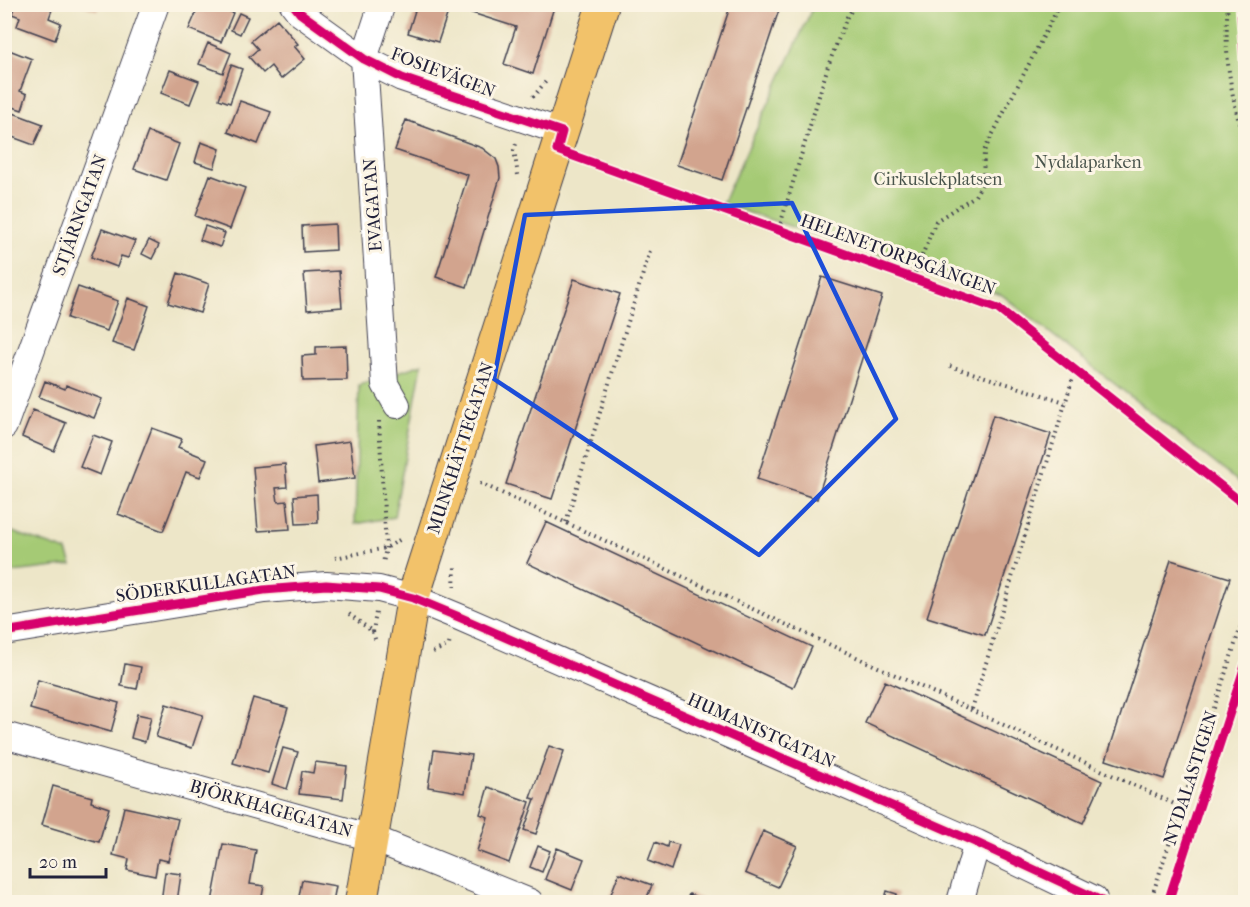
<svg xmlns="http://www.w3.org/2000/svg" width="1250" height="907" viewBox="0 0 1250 907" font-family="'IM FELL French Canon',serif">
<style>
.green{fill:#a5ca74;stroke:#647658;stroke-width:1.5}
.building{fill:#d2a48e}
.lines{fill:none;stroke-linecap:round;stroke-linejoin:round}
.minor-casing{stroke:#403f50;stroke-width:28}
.major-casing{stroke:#403f50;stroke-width:34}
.path{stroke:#403f50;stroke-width:4;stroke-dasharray:1.5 4.5;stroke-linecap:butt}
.minor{stroke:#fff;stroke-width:26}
.major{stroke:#f2c26a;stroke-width:32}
.cycleway-casing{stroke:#fcf5e5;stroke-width:13}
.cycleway{stroke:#d6006c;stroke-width:9}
.marked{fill:none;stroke:#1d4ed8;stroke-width:4.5;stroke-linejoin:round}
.labels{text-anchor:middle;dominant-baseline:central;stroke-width:6;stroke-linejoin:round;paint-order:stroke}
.street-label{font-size:18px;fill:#22223b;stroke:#fcf5e5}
.park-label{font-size:18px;fill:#49544c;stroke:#fcf5e5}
</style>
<rect width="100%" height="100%" fill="#fcf5e5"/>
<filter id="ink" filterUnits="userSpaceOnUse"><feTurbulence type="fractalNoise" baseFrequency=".0167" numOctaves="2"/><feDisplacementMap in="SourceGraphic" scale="12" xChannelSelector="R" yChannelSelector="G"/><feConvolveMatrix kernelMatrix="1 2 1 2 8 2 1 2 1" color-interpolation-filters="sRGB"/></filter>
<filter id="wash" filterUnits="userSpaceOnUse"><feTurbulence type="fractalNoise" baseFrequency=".008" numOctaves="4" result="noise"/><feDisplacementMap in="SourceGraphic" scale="24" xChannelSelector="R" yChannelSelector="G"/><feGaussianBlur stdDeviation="1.35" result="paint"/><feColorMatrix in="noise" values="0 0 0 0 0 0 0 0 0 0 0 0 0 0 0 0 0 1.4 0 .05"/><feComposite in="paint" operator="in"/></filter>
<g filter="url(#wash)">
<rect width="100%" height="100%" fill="#ede6c8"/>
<path class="green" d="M814 5H1245V487L1002 295 722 204Z
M422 364 394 517 355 524 359 385Z
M4 529 67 551 72 565 5 573Z"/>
<g id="blocks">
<path class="building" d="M15 4H54L49 18 61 23 55 40 17 26 20 17 12 14Z
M79 4H100L98 11Z
M200 4H213L233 13 221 42 189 29Z
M417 4H555L533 74 504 64 516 27 450 6 438 42 408 33Z
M731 4H781L722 180 677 165Z
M239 13 248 17 240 34 231 30Z
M277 19 298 44 294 46 305 59 281 79 271 66 263 73 249 57 258 49 251 41Z
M208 43 231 53 223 73 199 64Z
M4 48 32 59 20 91 27 94 22 110 4 104Z
M231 65 242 69 230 103 219 99Z
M170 70 199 81 190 104 161 93Z
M240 101 271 112 258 144 228 132Z
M5 110 43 124 34 145 4 134Z
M406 120 482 148 496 159 499 167 500 178 467 287 436 277 468 175 395 150Z
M148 132 179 144 166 180 134 169Z
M201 142 220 149 214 168 195 162Z
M210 175 245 188 230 229 195 216Z
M335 224 336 250 303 252 302 226Z
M205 226 225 233 220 247 200 240Z
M102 229 135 241 128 258 121 256 117 267 91 257Z
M149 240 159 245 152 259 142 254Z
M339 271 342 307 307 310 304 273Z
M178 273 209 284 200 313 168 303Z
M822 277 882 296 817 499 757 479Z
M574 279 620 294 552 499 506 484Z
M78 287 118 301 107 331 67 318Z
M128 298 149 306 134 350 112 343Z
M346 346 347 380 303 381 302 356 316 355V347Z
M45 381 65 389 66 385 102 399 94 418 39 397Z
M33 410 66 423 54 451 22 437Z
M993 415 1051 434 985 635 927 617Z
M152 428 182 439 178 447 207 459 200 477 186 472 163 531 118 514Z
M93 435 112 442 100 475 80 467Z
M350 441 355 478 318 483 314 446Z
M285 464 287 487 276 488 278 502 287 501 290 529 258 531 253 467Z
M317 494 318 523 296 524 294 496Z
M546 522 812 647 793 688 527 563Z
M1171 560 1230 578 1164 779 1106 760Z
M125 664 141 667 137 689 121 686Z
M38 680 119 703 111 732 30 709Z
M885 681 1102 781 1083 823 865 723Z
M253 698 288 708 268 773 233 763Z
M166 704 203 715 192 748 156 737Z
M137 714 151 717 145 742 131 738Z
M549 746 564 751 536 834 524 830 535 799 530 798Z
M283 748 298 752 287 789 272 784Z
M434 750 471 755 465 793 428 787Z
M315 762 347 766 343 799 299 794 302 771 313 773Z
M53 786 92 797 91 802 109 808 99 842 42 825Z
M488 787 530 802 509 863 477 851 488 817 480 814Z
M124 807 178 819 168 861 158 859 155 876 127 870 129 859 113 855Z
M763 831 797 846 778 887 745 873Z
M655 842 667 847 668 842 679 845 671 870 648 861Z
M223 844 256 850 250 884 264 886 261 902H212Z
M538 846 550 851 542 872 530 867Z
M557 848 584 859 572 890 545 879Z
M165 872 181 874 177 902H161Z
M619 873 652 885 645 902H608Z
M302 880 336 886 333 902H298Z
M887 891 897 894 895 902H884Z
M689 894 710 902H681L682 900 686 902Z"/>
</g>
</g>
<g filter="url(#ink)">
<use href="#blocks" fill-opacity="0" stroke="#403f50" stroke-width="1.5"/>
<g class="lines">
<g class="minor-casing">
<path id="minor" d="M293 4 300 13 364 59 402 78 562 132
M382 4 364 59 385 384 397 405
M4 426 156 4
M4 632 264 590 326 585 379 589 413 598 459 617 977 843 1094 899
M4 735 372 838 530 902
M960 902 977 843"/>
</g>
<g class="major-casing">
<path id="major" d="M361 902 413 598 603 4"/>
</g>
<path class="path" d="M1228 4C1223 62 1232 95 1246 150
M1233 4 1246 5
M533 97 547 80
M516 144 514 150 518 175
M779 229 828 66 847 17 856 4
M913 278 936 221 975 196 983 182 984 151 1060 4
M950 366 1065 402
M379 421 386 548 383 563
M480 483 1181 807
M566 522 650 251
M335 558 386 548 401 539
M454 587 455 567
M349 614 373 632 376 642
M373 632 376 612
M433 652 449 645 450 640
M972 709 1075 371
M1150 902 1246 611"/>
<use href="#minor" class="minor"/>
<use href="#major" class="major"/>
<g class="cycleway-casing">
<path id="cycleway" d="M293 4 300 13 364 59 402 78 562 132 557 150 998 309 1246 506
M1241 4 1246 79
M4 632 264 590 326 585 379 589 413 598 459 617 977 843 1104 902
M1168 902 1246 663"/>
</g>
<use href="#cycleway" class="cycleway"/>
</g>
</g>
<path class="marked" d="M792 203 896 419 759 555 494 379 525 215Z"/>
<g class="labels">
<g class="street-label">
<text transform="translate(443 73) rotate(21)">FOSIEVÄGEN</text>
<text transform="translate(373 205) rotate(-94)">EVAGATAN</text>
<text transform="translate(80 215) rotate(-70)">STJÄRNGATAN</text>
<text transform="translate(898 255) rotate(20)">HELENETORPSGÅNGEN</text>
<text transform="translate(461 448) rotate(-72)">MUNKHÄTTEGATAN</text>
<text transform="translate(206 584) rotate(-8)">SÖDERKULLAGATAN</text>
<text transform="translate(761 731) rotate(24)">HUMANISTGATAN</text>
<text transform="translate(1191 778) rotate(-72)">NYDALASTIGEN</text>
<text transform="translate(271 809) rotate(16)">BJÖRKHAGEGATAN</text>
</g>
<g class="park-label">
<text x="1088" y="162">Nydalaparken</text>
<text x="938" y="179">Cirkuslekplatsen</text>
</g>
</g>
<rect width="1250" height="907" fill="none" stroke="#fcf5e5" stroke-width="24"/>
<path d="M30 868v9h76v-9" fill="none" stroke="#22223b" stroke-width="3"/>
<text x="39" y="868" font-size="18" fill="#22223b" stroke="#fcf5e5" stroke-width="4.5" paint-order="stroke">20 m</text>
</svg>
